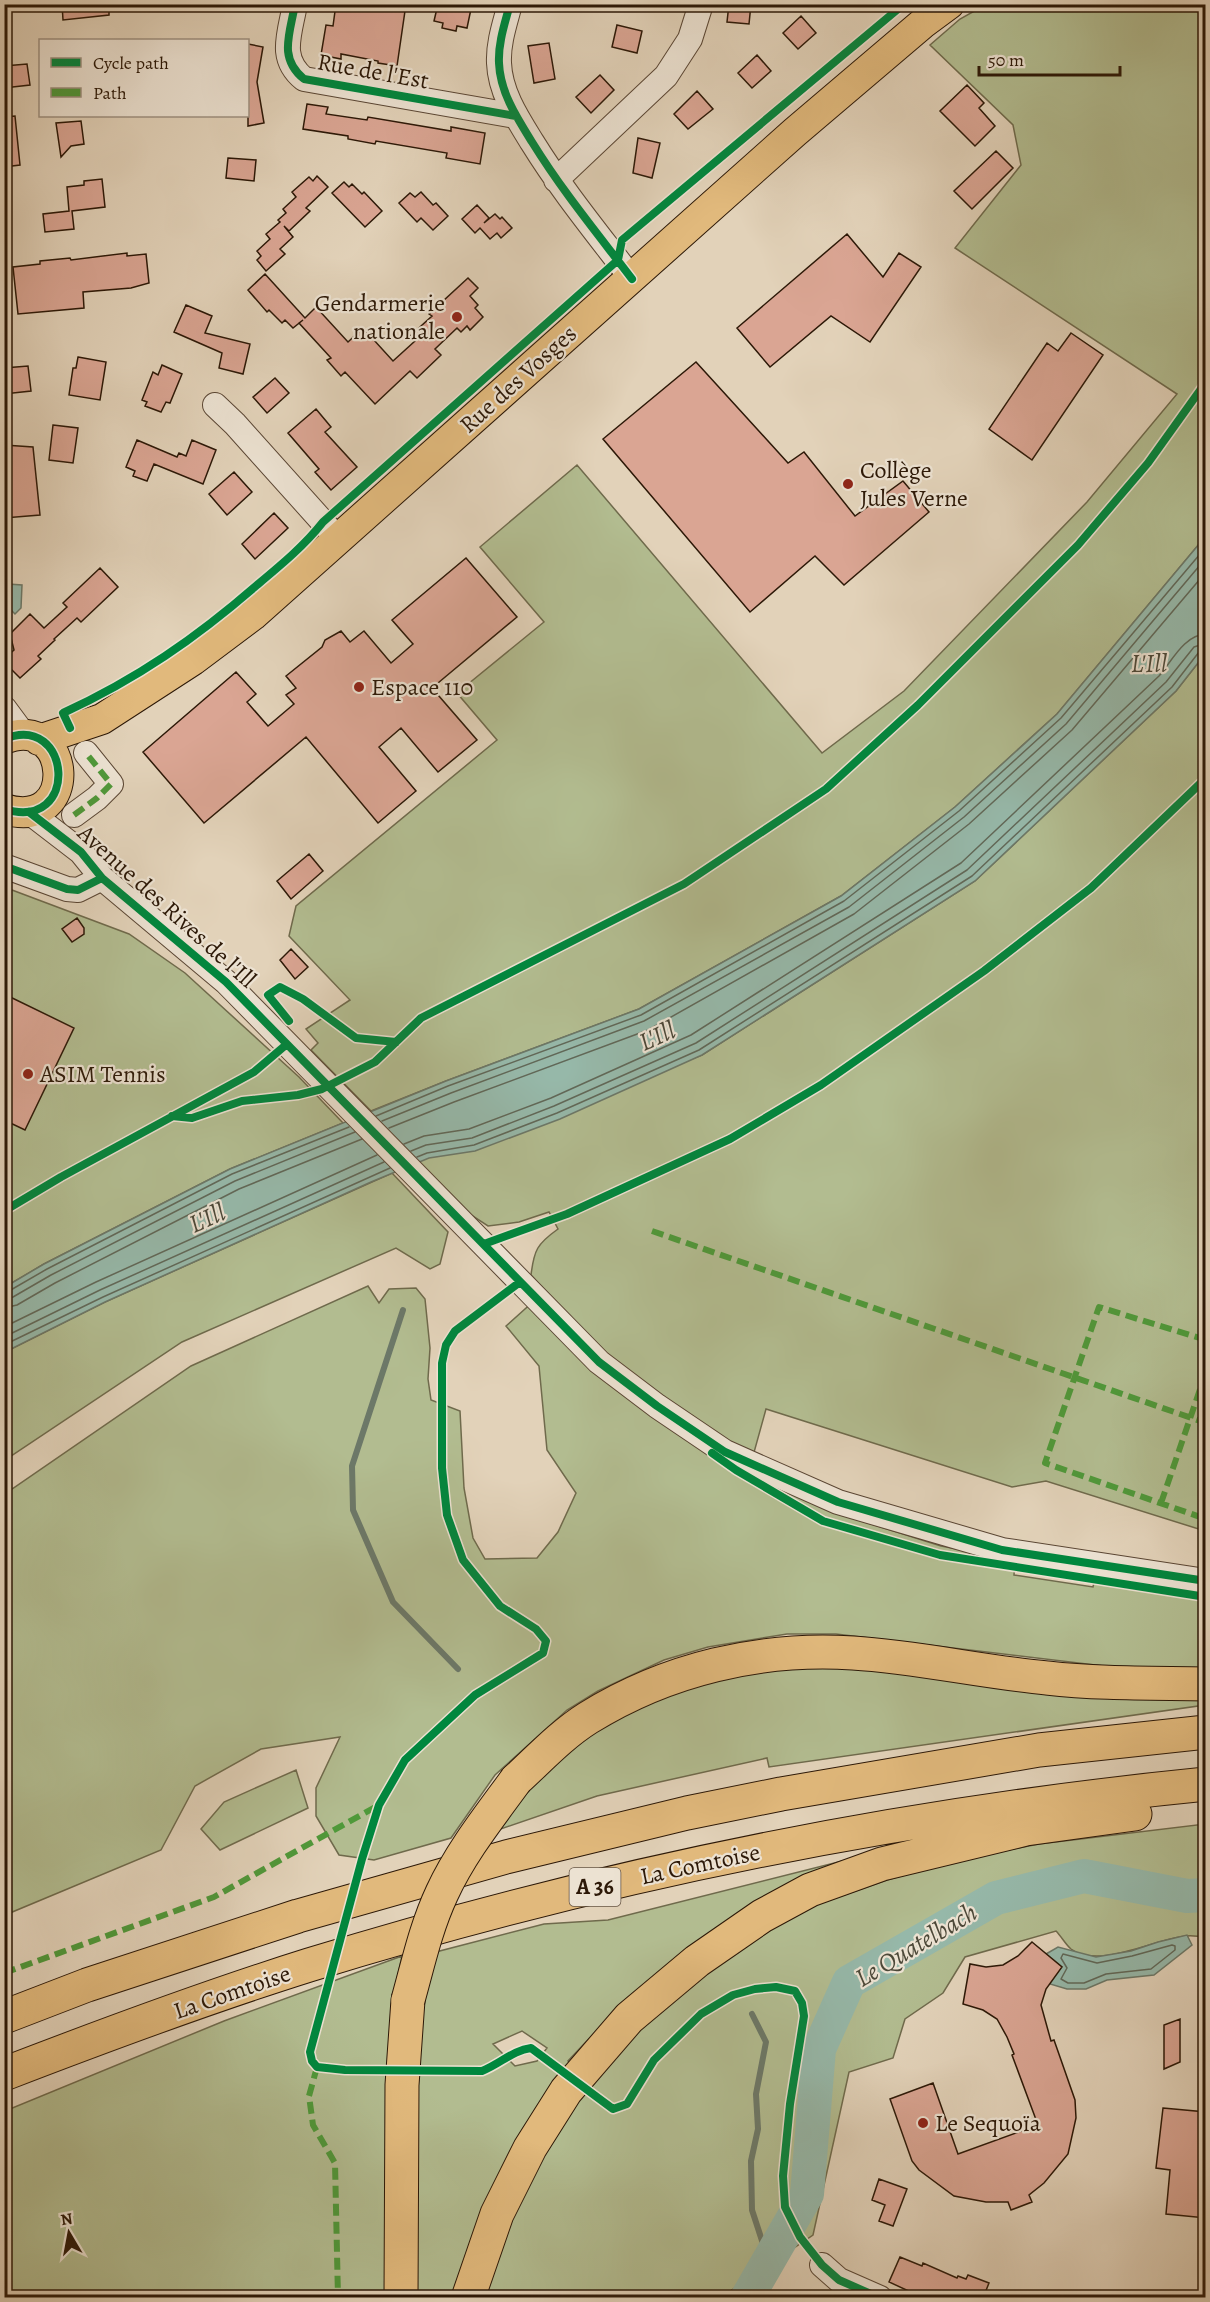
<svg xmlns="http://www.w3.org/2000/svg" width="1210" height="2302" viewBox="0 0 1210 2302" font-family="Alegreya,serif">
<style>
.green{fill:#b2bc90;stroke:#6f6a4c;stroke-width:1.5;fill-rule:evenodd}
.water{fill:#96b8a9;stroke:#6c7868;stroke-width:1.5}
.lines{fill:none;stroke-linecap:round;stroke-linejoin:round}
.shore{stroke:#616858;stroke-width:1.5}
.stream{stroke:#6c7868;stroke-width:6}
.river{stroke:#96b8a9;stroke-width:34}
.building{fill:#daa593;stroke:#2c1807;stroke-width:1.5}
.minor-casing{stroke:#5a4634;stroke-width:26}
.major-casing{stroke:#2c1807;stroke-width:32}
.highway-casing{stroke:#2c1807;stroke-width:35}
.minor{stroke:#ece2d2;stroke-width:24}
.major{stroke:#e1b97c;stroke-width:30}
.highway{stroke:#e1b97c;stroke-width:33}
.highway-bridge-casing{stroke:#2c1807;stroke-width:35;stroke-linecap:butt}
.highway-bridge{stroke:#e1b97c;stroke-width:33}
.quiet{stroke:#4f993a;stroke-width:6;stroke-dasharray:12 6;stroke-linecap:butt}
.cycleway-casing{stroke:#ece2d2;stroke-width:11}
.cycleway{stroke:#00873e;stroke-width:8}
.poi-dot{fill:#8f2418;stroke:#ece2d2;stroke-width:2}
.labels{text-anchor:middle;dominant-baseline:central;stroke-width:4.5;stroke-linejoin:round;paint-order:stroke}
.shield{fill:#ece2d2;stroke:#654;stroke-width:1.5}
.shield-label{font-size:22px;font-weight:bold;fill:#2c1807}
.street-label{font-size:24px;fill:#2c1807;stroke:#ece2d2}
.poi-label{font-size:24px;fill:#2c1807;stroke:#ece2d2;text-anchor:start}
.water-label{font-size:26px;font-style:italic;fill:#4c4838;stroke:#ece2d2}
</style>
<rect width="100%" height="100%" fill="#e2d2b9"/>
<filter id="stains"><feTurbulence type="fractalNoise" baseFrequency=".00333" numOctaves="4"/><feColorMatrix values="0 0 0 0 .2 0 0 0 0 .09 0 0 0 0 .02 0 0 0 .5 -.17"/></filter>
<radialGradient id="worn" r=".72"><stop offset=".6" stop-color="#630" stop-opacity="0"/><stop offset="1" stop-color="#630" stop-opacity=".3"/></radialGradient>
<path class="green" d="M985 5H1205V537L1057 714 955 807 841 896 639 1009 446 1081 371 1111 311 1050 318 1043 306 1029 350 1000 289 936 296 906 497 740 457 693 544 622 480 547 577 465 822 753 904 691 1087 502 1177 394 955 248 1021 165 1013 125 930 45 960 19Z
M1205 654V1531L1046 1481 1012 1487 766 1409 748 1474 830 1511 941 1546 1015 1560 1014 1575 1093 1587 1096 1574 1205 1593V1669L1112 1667 836 1634H787L708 1647 664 1660 598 1691 567 1710 495 1775 451 1838 374 1860 339 1855 316 1816V1788L340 1737 261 1749 195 1786 161 1850 5 1915V1494L191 1366 368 1286 379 1303 389 1289 416 1288 425 1299 430 1348 428 1379 431 1400 460 1411 464 1488 473 1538 485 1559 537 1558 558 1532 576 1493 547 1450 539 1366 506 1326 545 1291 531 1275C534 1250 537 1244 558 1229L549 1212 519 1222 488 1226 468 1213 418 1161 702 1055 975 881 1176 691Z
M4 887 129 934 185 973 299 1077 343 1123 230 1169 44 1264 5 1287Z
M392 1173 448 1232 440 1264 430 1269 396 1248 182 1342 5 1460V1352L105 1302Z
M823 1664 1205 1692V1705L769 1767 767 1758 597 1796 486 1834 571 1745 656 1697 734 1671Z
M296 1770 308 1808 220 1850 201 1829 224 1802Z
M1205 1824V1937C1199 1937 1193 1935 1187 1936 1156 1938 1099 1970 1071 1949 1066 1945 1061 1936 1056 1931L965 1957 943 1993 905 2019 893 2058 849 2072 813 2235 726 2294V2297L5 2298V2111L224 2021 402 1956 391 2006 432 1953 544 1924 608 1920 874 1853 617 2009 568 2061 592 2078 637 2025 765 1929 818 1904 887 1880 962 1859 1039 1844ZM522 2031 547 2048 537 2061 515 2066 493 2044Z"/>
<path class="water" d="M1205 537V654L1176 691 975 881 702 1055 560 1119 475 1151 429 1158 371 1182 105 1302 5 1352V1287L44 1264 230 1169 446 1081 639 1009 841 896 955 807 1057 714Z
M8 584 22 585 21 608 15 614 6 605Z
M1187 1935 1192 1945 1154 1975 1107 1980 1086 1989H1067L1050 1984 1046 1954 1058 1947 1096 1957 1131 1951 1158 1942Z"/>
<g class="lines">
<path class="shore" d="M376 1116 448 1086 641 1015 844 901 959 811 1061 718 1206 547
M382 1121 451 1093 644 1021 849 907 964 817 1066 724 1206 558
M389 1128 454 1102 648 1030 854 914 969 824 1072 730 1206 572
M404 1144 424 1136 469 1129 551 1098 691 1035 961 863 1159 676C1172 661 1184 635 1206 634
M411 1151 426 1145 472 1138 554 1106 696 1043 967 870 1166 682 1194 647 1206 643
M417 1157 427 1153 474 1145 557 1113 699 1050 972 876 1172 687 1199 652 1206 651
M4 1291H9L47 1269 232 1174 349 1127
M4 1299 13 1297 51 1275 235 1181 355 1132
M4 1308 17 1305 55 1283 239 1189 362 1139
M4 1327 96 1282 377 1155
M4 1337 100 1290 384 1162
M4 1345 103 1297 390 1168
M1172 1945 1175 1946V1950L1151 1969 1106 1974 1084 1983H1068L1061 1979 1067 1968 1061 1958 1063 1954 1097 1963 1132 1956Z"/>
<path class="stream" d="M403 1310 352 1466 353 1510 393 1602 458 1669
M752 2014 766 2042 756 2094 758 2129 751 2161 752 2210 768 2259"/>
<path class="river" d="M747 2298 807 2194 819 2049 849 1982 996 1898 1084 1876 1187 1896 1206 1895"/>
</g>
<path class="building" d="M62 4H109V15L63 20Z
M336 4H406L397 66 378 63V61L341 54V59L321 55 326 25 333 26Z
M438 4H462V8L471 9 467 28 457 26 456 31 442 28 443 23 434 21Z
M729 4H751L749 24 727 22Z
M801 16 816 33 798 49 783 33Z
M617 25 642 31 637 53 612 47Z
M549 43 555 79 534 83 528 46Z
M248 44 263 47 257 82 264 123 248 126Z
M757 55 771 71 752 88 738 73Z
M27 64 30 85 4 88V66Z
M600 75 614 90 591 113 576 97Z
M967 85 984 103 979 108 995 126 975 146 940 111Z
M697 91 713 109 688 129 674 114Z
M307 104 328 107 326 114 367 120 368 117 451 131V127L485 133 480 164 446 158 447 153 376 141 375 144 348 139V136L303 129Z
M15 116 20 165 4 167V117Z
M81 121 84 144 71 146 61 157 56 123Z
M638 138 660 143 652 178 633 173Z
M996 151 1013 168 972 209 954 191Z
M228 158 256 160 254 181 226 178Z
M317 176 328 187 306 208 310 211 289 231 284 226 293 237 280 249 285 254 266 271 257 260 261 256 257 251 270 239 266 234 280 222 278 220 286 213 283 209 296 197 292 192 309 177 313 181Z
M102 179 105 207 72 211 74 229 45 232 43 214 69 211 67 187 84 185V181Z
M344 182 349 187 352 184 362 194 364 192 382 211 365 227 332 193Z
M421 192 433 205 436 203 448 216 433 230 421 218 417 222 399 203 410 193 415 197Z
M477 205 489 218 484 223 495 214 500 219 502 217 512 228 501 238 497 233 490 239 480 228 475 233 462 219Z
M847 234 883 277 899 253 921 267 870 342 831 316 770 367 737 328Z
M127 253V256L146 254 149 283 131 288 83 292 84 308 18 314 13 267 40 264V261L70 258 71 260Z
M265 274 305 318 316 307 348 342 363 328 393 361 415 341 410 336 432 316 429 314 468 278 478 288 470 296 478 305 475 308 483 317 470 330 467 326 461 332 457 328 435 349 441 355 417 378 410 371 375 404 345 372 341 376 327 360 331 358 299 323 303 320 293 328 285 320 282 323 269 310 267 312 248 290Z
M186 305 212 316 205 333 250 344 243 374 219 368 222 353 174 332Z
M1071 333 1103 355 1032 460 989 429 1047 343 1058 351Z
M78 357 106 362 100 400 69 395 73 368H76Z
M696 362 788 463 804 452 855 516 903 481 929 512 844 585 815 556 750 612 603 439Z
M162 365 182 374 170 403 166 402 161 412 145 406 147 402 142 400 153 372 158 375Z
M28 366 31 391 4 394V368Z
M275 378 289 393 267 413 253 397Z
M316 409 331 427 325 432 357 467 331 490 315 472 319 469 288 433Z
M53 425 78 428 73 463 49 460Z
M137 440 177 457 179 453 186 456 192 440 216 450 203 484 154 464 147 481 133 476 135 471 126 467Z
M4 445 33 447 40 515 4 518Z
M234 472 252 492 227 515 209 494Z
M274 513 288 528 255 559 242 544Z
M466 558 517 617 432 688 477 740 438 772 401 728 379 747 416 791 378 823 306 737 204 823 143 752 236 672 256 694 247 702 268 726 294 704 286 695 296 688 286 676 322 647 325 640 341 631 350 642 364 631 391 663 413 644 392 620Z
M100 568 118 587 81 622 77 618 54 639 55 640 38 656 41 659 20 678 4 662V659L14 650 10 634 30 614 44 628 67 607 63 603Z
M309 854 323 871 291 899 277 881Z
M77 918 84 928V934L72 942 62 929Z
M291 949 308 967 295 979 280 960Z
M4 994 74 1028 25 1130 4 1120Z
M1032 1942 1062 1967 1046 1989 1041 2005 1051 2041 1054 2040 1075 2100 1076 2118 1068 2154 1044 2183 1029 2195 1032 2202 1011 2210 1008 2202H986L954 2196 919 2170 912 2161 890 2099 933 2083 958 2154 1038 2125 1012 2055 1014 2054 1007 2037 997 2019 983 2010 963 2004 970 1964 986 1967 1003 1965 1018 1956Z
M1180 2019V2062L1164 2069V2025Z
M1163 2108 1206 2112V2218L1166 2214 1170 2170 1156 2168Z
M879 2179 907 2189 893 2226 879 2221 885 2205 872 2200Z
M900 2257 922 2266 923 2263 957 2278 958 2276 966 2279 968 2275 989 2283 983 2298H924L889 2282Z"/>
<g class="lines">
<g class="minor-casing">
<path id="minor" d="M295 4C290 34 278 58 304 79L516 116
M510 4C505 23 498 43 499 63 500 92 517 118 532 142 563 192 597 233 632 279
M556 180 666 76 690 39 701 4
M215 405 235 424 339 540
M4 708 24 735
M29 812 81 852 102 878 226 982 599 1362 657 1406 725 1452 838 1502 1002 1550 1206 1581
M74 815 97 798 111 784 86 753
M4 866 67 889 78 890 102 878
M822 2265 839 2280 880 2298"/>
</g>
<g class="major-casing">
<path id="major" d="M4 739C72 711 81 833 4 809
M39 740 102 719 193 660 253 615 795 132 922 24 949 4"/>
</g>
<g class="highway-casing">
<path id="highway" d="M516 1780C539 1759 561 1735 588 1718 667 1669 760 1647 853 1653 918 1657 982 1672 1047 1678 1099 1684 1153 1683 1206 1684
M4 2017 87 1985 298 1916 506 1857 687 1813 781 1794 1039 1750 1206 1732
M4 2074C105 2035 207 1997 309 1965 601 1875 902 1814 1206 1784
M401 2298 402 2085 408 2000
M468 2298 497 2214 530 2148 566 2091 629 2018 697 1961 762 1916 810 1890 882 1864 1026 1829 1135 1814"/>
</g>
<use href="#minor" class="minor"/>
<use href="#major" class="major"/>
<use href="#highway" class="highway"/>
<g class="highway-bridge-casing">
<path id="highway-bridge" d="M408 2000C418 1964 426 1927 442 1893 461 1852 489 1817 516 1780"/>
</g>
<use href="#highway-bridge" class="highway-bridge"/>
<path class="quiet" d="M74 815 97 798 111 784 86 753
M652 1231 1206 1423
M1206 1340 1099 1307 1045 1463 1206 1519
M1161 1503 1206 1372
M4 1973 214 1897 379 1805
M317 2067 309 2096 313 2125 335 2163 338 2298"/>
<g class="cycleway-casing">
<path id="cycleway" d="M295 4C290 34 278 58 304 79L516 116
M510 4C505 23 498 43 499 63 500 92 517 118 532 142 563 192 597 233 632 279
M70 728 63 713C137 679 196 638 257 585 281 565 304 546 323 522L618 260 622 240 904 4
M4 739C72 711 81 833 4 809
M29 812 81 852 102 878 226 982 599 1362 657 1406 725 1452 838 1502 1002 1550 1206 1581
M4 866 67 889 78 890 102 878
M289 1021 268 995 280 987 303 999 356 1038 396 1042
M172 1116 192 1118 242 1101 298 1095 322 1089 375 1062 421 1018 684 884 826 789 918 705 1078 545 1148 463 1206 382
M4 1211 61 1177 254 1072 287 1044
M484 1244 567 1214 730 1139 821 1085 984 971 1091 888 1206 778
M520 1282 455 1331 446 1345 442 1363V1468L447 1515 463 1560 500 1606 536 1629 546 1641 543 1653 475 1695 405 1760 379 1805 362 1859 310 2052 312 2061 317 2067 345 2070 482 2071C500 2064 513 2050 531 2048L613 2109 627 2104 654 2060 701 2014 733 1995 755 1989 776 1987 795 1991 802 2003 804 2016 790 2104 783 2176 785 2207 800 2237 822 2265 839 2280 880 2298
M712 1453 736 1470 823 1521 940 1555 1206 1597"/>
</g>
<use href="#cycleway" class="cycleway"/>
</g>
<g class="poi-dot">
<circle cx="457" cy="317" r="6"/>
<circle cx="848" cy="484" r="6"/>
<circle cx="359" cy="687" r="6"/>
<circle cx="28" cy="1074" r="6"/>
<circle cx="923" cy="2123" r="6"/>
</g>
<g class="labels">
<rect class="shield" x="569.5" y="1868" width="51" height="38" rx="4.5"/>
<g class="shield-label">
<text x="595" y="1887">A 36</text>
</g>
<g class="street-label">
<text transform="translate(373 71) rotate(10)">Rue de l'Est</text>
<text transform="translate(518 379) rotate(-42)">Rue des Vosges</text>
<text transform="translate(167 906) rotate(42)">Avenue des Rives de l'Ill</text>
<text transform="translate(700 1864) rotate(-12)">La Comtoise</text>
<text transform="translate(232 1992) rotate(-19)">La Comtoise</text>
</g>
<g class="poi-label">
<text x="445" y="303" text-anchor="end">Gendarmerie<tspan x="445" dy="28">nationale</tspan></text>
<text x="860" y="470">Collège<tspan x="860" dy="28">Jules Verne</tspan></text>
<text x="371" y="687">Espace 110</text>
<text x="40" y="1074">ASIM Tennis</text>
<text x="935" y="2123">Le Sequoïa</text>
</g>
<g class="water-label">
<text x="1149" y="663">L'Ill</text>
<text transform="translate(657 1036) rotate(-24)">L'Ill</text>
<text transform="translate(207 1218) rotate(-24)">L'Ill</text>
<text transform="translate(916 1945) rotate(-31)">Le Quatelbach</text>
</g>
</g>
<rect width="1210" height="2302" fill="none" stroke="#e2d2b9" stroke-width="24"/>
<rect x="6" y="6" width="1198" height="2290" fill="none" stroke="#2c1807" stroke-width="3"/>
<rect x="12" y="12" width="1186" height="2278" fill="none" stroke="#2c1807" stroke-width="1.5"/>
<rect x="39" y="39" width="210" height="78" fill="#ece2d2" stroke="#9f9181" stroke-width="1.5"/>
<rect x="51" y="58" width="30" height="9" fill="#00873e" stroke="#9f9181" stroke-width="1.5"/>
<text x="93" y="69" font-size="18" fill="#2c1807">Cycle path</text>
<rect x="51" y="88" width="30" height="9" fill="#4f993a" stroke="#9f9181" stroke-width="1.5"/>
<text x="93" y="99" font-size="18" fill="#2c1807">Path</text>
<g transform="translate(69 2233) rotate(350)" stroke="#ece2d2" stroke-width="4.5" paint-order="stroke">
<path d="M0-4.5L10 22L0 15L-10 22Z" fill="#2c1807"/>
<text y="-9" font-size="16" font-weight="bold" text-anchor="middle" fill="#2c1807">N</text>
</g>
<path d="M979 66v9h141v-9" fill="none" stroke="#2c1807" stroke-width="3"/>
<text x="988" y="66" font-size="18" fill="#2c1807" stroke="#ece2d2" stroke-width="4.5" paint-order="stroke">50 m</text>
<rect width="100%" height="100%" filter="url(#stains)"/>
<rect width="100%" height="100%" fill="url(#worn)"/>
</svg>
